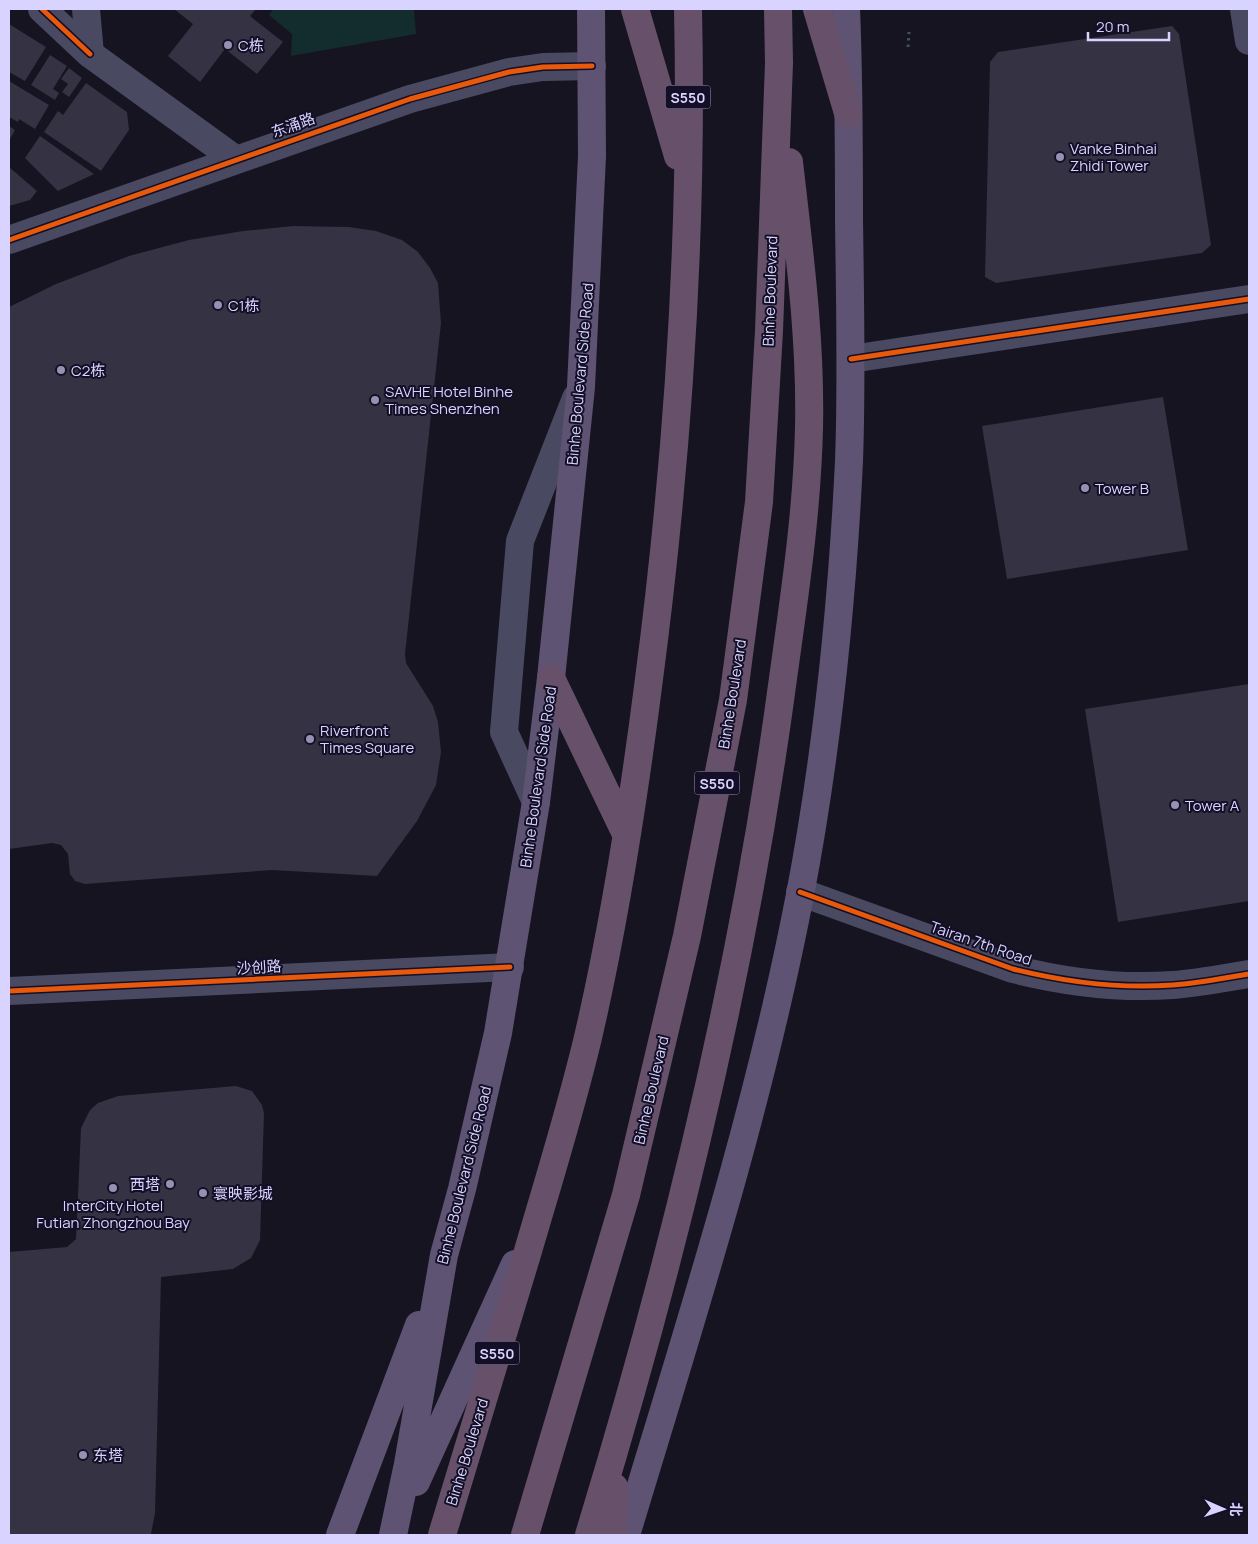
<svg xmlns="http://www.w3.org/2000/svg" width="1258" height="1544" viewBox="0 0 1258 1544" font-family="Manrope,'Noto Sans SC',sans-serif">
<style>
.green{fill:#132c2d}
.building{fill:#343243}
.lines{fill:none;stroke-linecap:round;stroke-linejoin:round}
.path{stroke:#44505f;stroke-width:3;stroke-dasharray:2.5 4;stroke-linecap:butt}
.minor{stroke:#4a4962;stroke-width:28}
.major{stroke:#5e5373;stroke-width:28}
.highway{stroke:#67516a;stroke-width:28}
.cycleway-casing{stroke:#130f26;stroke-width:8}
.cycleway{stroke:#e8590c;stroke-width:5}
.poi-dot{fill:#9591b1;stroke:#130f26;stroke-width:2}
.labels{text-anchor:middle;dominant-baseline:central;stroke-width:4;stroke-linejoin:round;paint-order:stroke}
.shield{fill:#130f26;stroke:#9e99be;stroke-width:1}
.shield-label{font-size:14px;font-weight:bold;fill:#d9d4ff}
.poi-label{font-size:15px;fill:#d9d4ff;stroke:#130f26;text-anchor:start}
.street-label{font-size:15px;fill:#d9d4ff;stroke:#130f26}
</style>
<rect width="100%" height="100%" fill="#161421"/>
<path class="green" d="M273 9H414L416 34 291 56 292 34 269 15Z"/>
<path class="building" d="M174 9H256L250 16 283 42 257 74 225 49 200 82 168 56 193 24Z
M9 24 46 47 25 81 9 72Z
M1172 26 1179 34 1211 245 1202 253 996 283 985 277 990 62 998 52Z
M50 55 67 66 53 89 59 93 55 100 31 85Z
M69 68 82 78 69 97 62 92 68 84 61 79Z
M9 81 49 105 35 129 19 119 18 122 9 117Z
M86 83 127 112 129 130 101 171 44 132 58 111 63 115Z
M9 126 15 130 9 141Z
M40 136 94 174 58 191 25 158Z
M9 167 37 191 30 200 9 206Z
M293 226 349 227 376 231 402 240 418 252 430 268 438 283 441 323 405 654 406 663 433 706 438 722 441 752 436 785 417 821 377 876 272 870 85 884 75 881 70 874 68 854 61 845 52 843 9 849V307L56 284 129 256 189 240 243 231Z
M1163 397 1188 550 1007 579 982 426Z
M1249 684V901L1118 922 1085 709Z
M236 1086 252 1091 262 1105 264 1113 260 1240 251 1258 233 1269 161 1277 155 1513 151 1534 9 1535V1252L67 1247 76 1239 81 1128 90 1110 98 1103 118 1096Z"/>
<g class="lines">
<path class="path" d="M908 47 909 32"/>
<path class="minor" d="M42 9 90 54
M86 9 90 54 235 159
M1244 9 1249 41
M9 240 410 99 509 72 543 67 592 66
M851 359 1249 299
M536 802 504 732 520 541 576 398
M800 892 1013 969C1065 982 1119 989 1173 985 1199 983 1224 978 1249 974
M9 991 510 967"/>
<path class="major" d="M416 1482 515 1264
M340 1535 419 1325
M393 1535 408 1464 444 1255 462 1189 498 1033 536 802 551 678 581 387 592 156 591 9
M626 1535C690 1323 758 1113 800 895 827 753 842 606 849 461 852 381 850 300 849 219 849 149 849 79 846 9"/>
<path class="highway" d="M635 9 678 156
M817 9 848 113
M551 678 626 834
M442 1535C471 1440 499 1346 528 1251 549 1179 572 1106 589 1033 616 916 634 797 649 679 678 457 693 232 688 9
M525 1535 626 1195 687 936 733 700 759 502 769 331 779 63 778 9
M589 1535C673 1260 742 979 781 693 793 605 807 517 809 428 811 339 799 250 789 162
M613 1535 614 1487"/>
<g class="cycleway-casing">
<path id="cycleway" d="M42 9 90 54
M9 240 410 99 509 72 543 67 592 66
M851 359 1249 299
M800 892 1013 969C1065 982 1119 989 1173 985 1199 983 1224 978 1249 974
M9 991 510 967"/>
</g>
<use href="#cycleway" class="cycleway"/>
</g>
<g class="poi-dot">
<circle cx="228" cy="45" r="5"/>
<circle cx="1060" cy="157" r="5"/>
<circle cx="218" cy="305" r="5"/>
<circle cx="61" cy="370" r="5"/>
<circle cx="375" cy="400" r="5"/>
<circle cx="1085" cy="488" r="5"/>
<circle cx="310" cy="739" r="5"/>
<circle cx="1175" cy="805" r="5"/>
<circle cx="170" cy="1184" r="5"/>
<circle cx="113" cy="1188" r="5"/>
<circle cx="203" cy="1193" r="5"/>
<circle cx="83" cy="1455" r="5"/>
</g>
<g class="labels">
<g class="shield">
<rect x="665.5" y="85.5" width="45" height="23" rx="4"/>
<rect x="694.5" y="771.5" width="45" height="23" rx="4"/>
<rect x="474.5" y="1341.5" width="45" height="23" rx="4"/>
</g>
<g class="shield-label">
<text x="688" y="97">S550</text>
<text x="717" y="783">S550</text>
<text x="497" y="1353">S550</text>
</g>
<g class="poi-label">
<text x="238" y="45">C栋</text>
<text x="1070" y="148">Vanke Binhai<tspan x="1070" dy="17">Zhidi Tower</tspan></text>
<text x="228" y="305">C1栋</text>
<text x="71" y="370">C2栋</text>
<text x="385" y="391">SAVHE Hotel Binhe<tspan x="385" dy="17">Times Shenzhen</tspan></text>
<text x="1095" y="488">Tower B</text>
<text x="320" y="730">Riverfront<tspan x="320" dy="17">Times Square</tspan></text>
<text x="1185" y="805">Tower A</text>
<text x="160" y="1184" text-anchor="end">西塔</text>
<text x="213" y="1193">寰映影城</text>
<text x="113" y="1205" text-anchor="middle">InterCity Hotel<tspan x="113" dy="17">Futian Zhongzhou Bay</tspan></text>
<text x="93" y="1455">东塔</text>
</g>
<g class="street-label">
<text transform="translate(293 125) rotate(-20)">东涌路</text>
<text transform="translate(770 291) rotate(-88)">Binhe Boulevard</text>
<text transform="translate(580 374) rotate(-85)">Binhe Boulevard Side Road</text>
<text transform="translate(732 694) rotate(-81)">Binhe Boulevard</text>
<text transform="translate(538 777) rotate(-82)">Binhe Boulevard Side Road</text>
<text transform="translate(981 943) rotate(19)">Tairan 7th Road</text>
<text transform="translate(259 967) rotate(-3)">沙创路</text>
<text transform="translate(651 1090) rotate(-77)">Binhe Boulevard</text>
<text transform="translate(464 1175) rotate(-76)">Binhe Boulevard Side Road</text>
<text transform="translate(467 1452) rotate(-73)">Binhe Boulevard</text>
</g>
</g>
<rect width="1258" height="1544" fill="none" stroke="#d9d4ff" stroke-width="20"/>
<g transform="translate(1223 1509) rotate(92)" stroke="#130f26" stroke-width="4" paint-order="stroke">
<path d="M0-4L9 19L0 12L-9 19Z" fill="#d9d4ff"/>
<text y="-8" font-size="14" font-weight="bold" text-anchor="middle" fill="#d9d4ff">北</text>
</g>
<path d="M1088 32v8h81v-8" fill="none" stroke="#d9d4ff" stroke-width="2.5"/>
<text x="1096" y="32" font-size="15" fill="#d9d4ff" stroke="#130f26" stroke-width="4" paint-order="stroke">20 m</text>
</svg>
